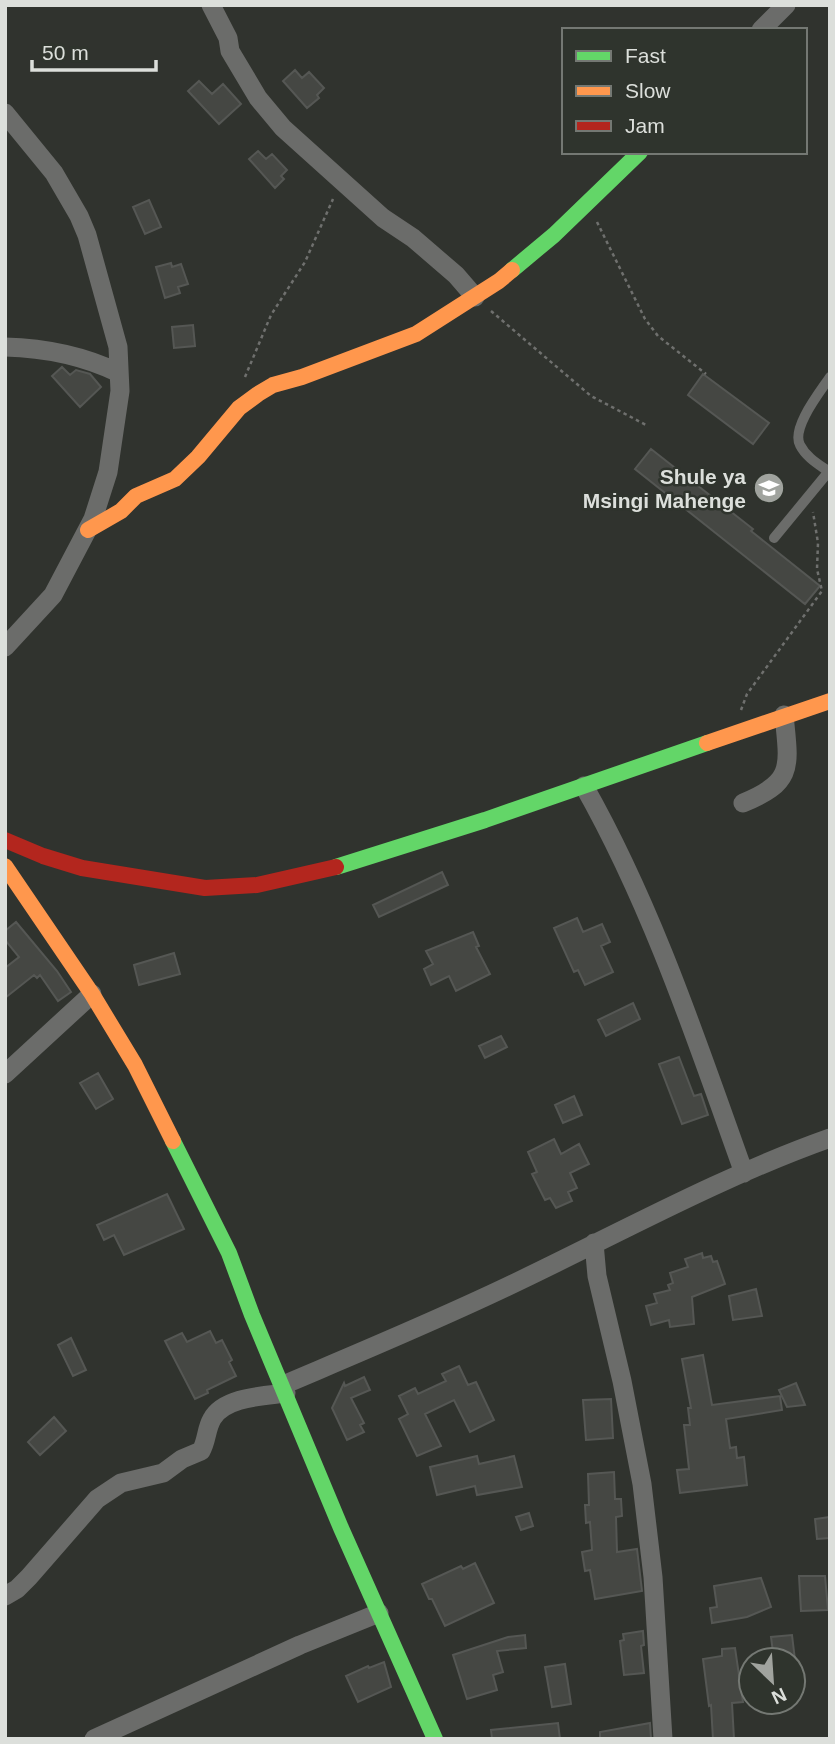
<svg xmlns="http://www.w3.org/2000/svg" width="835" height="1744" viewBox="0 0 835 1744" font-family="Helvetica,sans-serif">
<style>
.building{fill:#454743;stroke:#555754;stroke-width:2}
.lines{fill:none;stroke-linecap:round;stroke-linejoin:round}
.path{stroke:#6f706e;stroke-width:2.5;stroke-dasharray:3.5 3.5;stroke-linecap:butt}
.lane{stroke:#6b6c6a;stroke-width:10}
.street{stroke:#6b6c6a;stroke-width:19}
.fast{stroke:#63d668;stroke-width:16}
.slow{stroke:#ff974d;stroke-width:16}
.jam{stroke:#b3261e;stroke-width:16}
.labels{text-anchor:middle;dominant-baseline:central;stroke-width:5;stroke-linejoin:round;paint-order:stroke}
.poi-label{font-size:21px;font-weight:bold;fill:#dcdfdb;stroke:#2f342d;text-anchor:end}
</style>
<rect width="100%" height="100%" fill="#30332e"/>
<path class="building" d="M295 70 302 78 309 72 324 88 317 95 319 98 307 108 283 81Z
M199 81 212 94 223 84 241 104 219 124 188 91Z
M258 151 266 159 272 154 287 170 281 176 284 179 275 188 249 159Z
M149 200 161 227 145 234 133 207Z
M171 263 172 267 181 264 188 284 178 287 180 293 165 298 156 267Z
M193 325 195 346 174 348 172 327Z
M62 367 70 375 76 370 90 374 101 387 80 407 52 376Z
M703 374 769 423 753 444 688 395Z
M651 449 753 529 751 531 820 586 805 604 635 469Z
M442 872 448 885 379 917 373 905Z
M577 918 583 932 602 924 610 942 601 946 613 972 585 985 578 970 574 972 554 928Z
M16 922 57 971 71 992 58 1001 40 975 37 978 34 975 5 998V968L19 957 5 940V931Z
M473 932 479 946 476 947 490 974 456 991 449 976 431 985 424 969 433 964 426 951Z
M174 953 180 974 139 985 134 965Z
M633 1003 640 1019 606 1036 598 1020Z
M501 1036 507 1047 485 1058 479 1046Z
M679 1057 694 1096 701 1094 708 1115 682 1124 659 1064Z
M98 1073 113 1099 96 1109 80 1083Z
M574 1096 582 1115 563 1123 555 1105Z
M554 1139 561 1154 579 1144 589 1164 570 1173 577 1188 568 1192 572 1201 556 1208 550 1198 545 1200 532 1174 537 1172 528 1152Z
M167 1194 184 1229 124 1255 114 1235 104 1240 97 1225Z
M702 1253 703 1258 711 1256 713 1262 717 1261 725 1284 692 1297 694 1324 670 1327 669 1320 651 1325 646 1306 657 1303 654 1294 670 1290 668 1285 673 1283 670 1273 688 1267 685 1259Z
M756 1289 762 1316 733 1320 729 1296Z
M210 1331 216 1343 222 1340 232 1360 229 1362 236 1376 207 1390 208 1393 195 1399 165 1341 182 1333 187 1342Z
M71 1338 86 1370 73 1376 58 1345Z
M703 1355 712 1405 780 1396 782 1410 726 1419 730 1448 736 1447 737 1458 744 1457 747 1485 680 1493 677 1470 689 1469 684 1425H690L688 1408H691L682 1359Z
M459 1366 468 1385 476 1382 494 1420 470 1432 454 1400 425 1414 441 1446 417 1456 399 1419 408 1414 399 1396 415 1388 418 1394 446 1381 442 1374Z
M364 1377 370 1390 351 1398 364 1423 360 1425 364 1432 347 1440 332 1408 344 1383 345 1386Z
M796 1383 805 1405 787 1407 779 1390Z
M611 1399 613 1438 586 1440 583 1400Z
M54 1417 66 1431 40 1455 28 1442Z
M477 1456 479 1464 514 1456 522 1487 477 1495 475 1486 437 1495 430 1467Z
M614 1472 615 1499H621L622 1516 616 1517 617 1552 637 1549 642 1591 595 1599 590 1570 585 1571 582 1552 592 1550 590 1522 586 1523 585 1505H589L588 1474Z
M529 1513 533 1526 521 1530 516 1517Z
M830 1517V1538L817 1539 815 1519Z
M475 1563 494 1603 445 1626 432 1599H429L422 1584 461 1566 463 1569Z
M799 1576H825L828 1610 801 1611Z
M761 1578 771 1607 747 1617 712 1623 710 1608 717 1607 714 1586Z
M643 1631 644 1645 641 1646 644 1673 624 1675 620 1641 624 1640 623 1634Z
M525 1635 526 1648 497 1651 503 1672 493 1675 497 1690 467 1699 453 1655 508 1637Z
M792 1635 795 1660H774L771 1637Z
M735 1648 743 1702 732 1703 734 1739H713L711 1705 709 1706 703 1659 722 1656V1649Z
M384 1662 391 1687 358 1702 346 1676 368 1666 369 1668Z
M565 1664 571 1704 552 1707 545 1667Z
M558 1723 560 1739H492L491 1730Z
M650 1723 651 1739H600V1732Z"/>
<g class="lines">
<path class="path" d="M597 222 645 319 658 336 706 374
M491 311 591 396 648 426
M245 377 271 315 305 262 333 199
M741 710 747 694 822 591 817 569 818 543 813 512"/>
<path class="lane" d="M828 471C818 464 806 457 800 445 791 428 820 392 830 377
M774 538 830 470"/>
<path class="street" d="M211 5 228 38 230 51 258 98 283 128 383 218 413 238 456 275 475 297
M761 30 786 5
M5 113 54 173 79 216 87 235 118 347 120 391 108 472 93 519 53 595 5 647
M5 347C44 348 84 356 119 373
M584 786C653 908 697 1042 744 1173
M743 803C795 782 789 766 784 715
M5 1074 92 994
M594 1243 597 1276 622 1381 642 1484 653 1577 663 1739
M283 1385C363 1351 443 1318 521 1280 623 1231 723 1176 830 1138
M5 1596 17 1589 29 1577 97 1499 121 1483 163 1473 182 1459 201 1451C207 1441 206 1429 212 1419 224 1397 264 1396 286 1393
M94 1739 300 1645 379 1613"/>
<path class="fast" d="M512 270 554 235 640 152
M336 867 485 820 707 743
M173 1141 229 1253 252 1315 341 1528 435 1739"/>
<path class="slow" d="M88 530 121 511 136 496 175 479 198 457 239 408 258 394 273 385 302 377 416 334 499 281 512 270
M707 743 830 701
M5 866 92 994 135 1065 173 1141"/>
<path class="jam" d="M5 840 43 856 82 868 205 888 257 885 336 867"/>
</g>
<defs>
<g id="school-disc" transform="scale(1.575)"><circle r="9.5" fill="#a0a39e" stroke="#2f342d"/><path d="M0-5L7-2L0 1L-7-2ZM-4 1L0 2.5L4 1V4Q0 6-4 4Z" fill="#fff"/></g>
</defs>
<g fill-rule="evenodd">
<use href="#school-disc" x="769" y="488"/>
</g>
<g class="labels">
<g class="poi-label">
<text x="746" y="476">Shule ya<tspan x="746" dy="24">Msingi Mahenge</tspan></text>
</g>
</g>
<rect width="835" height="1744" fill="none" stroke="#dcdfdb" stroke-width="14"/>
<rect x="562" y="28" width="245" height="126" fill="#2f342d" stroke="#747873" stroke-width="2"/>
<rect x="576" y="51" width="35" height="10" fill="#63d668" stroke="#747873" stroke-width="2"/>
<text x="625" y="63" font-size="21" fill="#dcdfdb">Fast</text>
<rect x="576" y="86" width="35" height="10" fill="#ff974d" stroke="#747873" stroke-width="2"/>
<text x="625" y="98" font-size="21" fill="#dcdfdb">Slow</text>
<rect x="576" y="121" width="35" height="10" fill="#b3261e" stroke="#747873" stroke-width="2"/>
<text x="625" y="133" font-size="21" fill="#dcdfdb">Jam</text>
<g transform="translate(772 1681) rotate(155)"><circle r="33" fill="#2f342d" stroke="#747873" stroke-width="2"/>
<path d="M0-5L12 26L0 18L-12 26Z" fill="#a0a39e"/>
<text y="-10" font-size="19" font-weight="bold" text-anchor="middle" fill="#dcdfdb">N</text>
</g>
<path d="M32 60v10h124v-10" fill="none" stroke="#dcdfdb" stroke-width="3.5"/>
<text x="42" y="60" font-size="21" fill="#dcdfdb" stroke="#2f342d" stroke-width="5" paint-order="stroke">50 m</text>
</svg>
